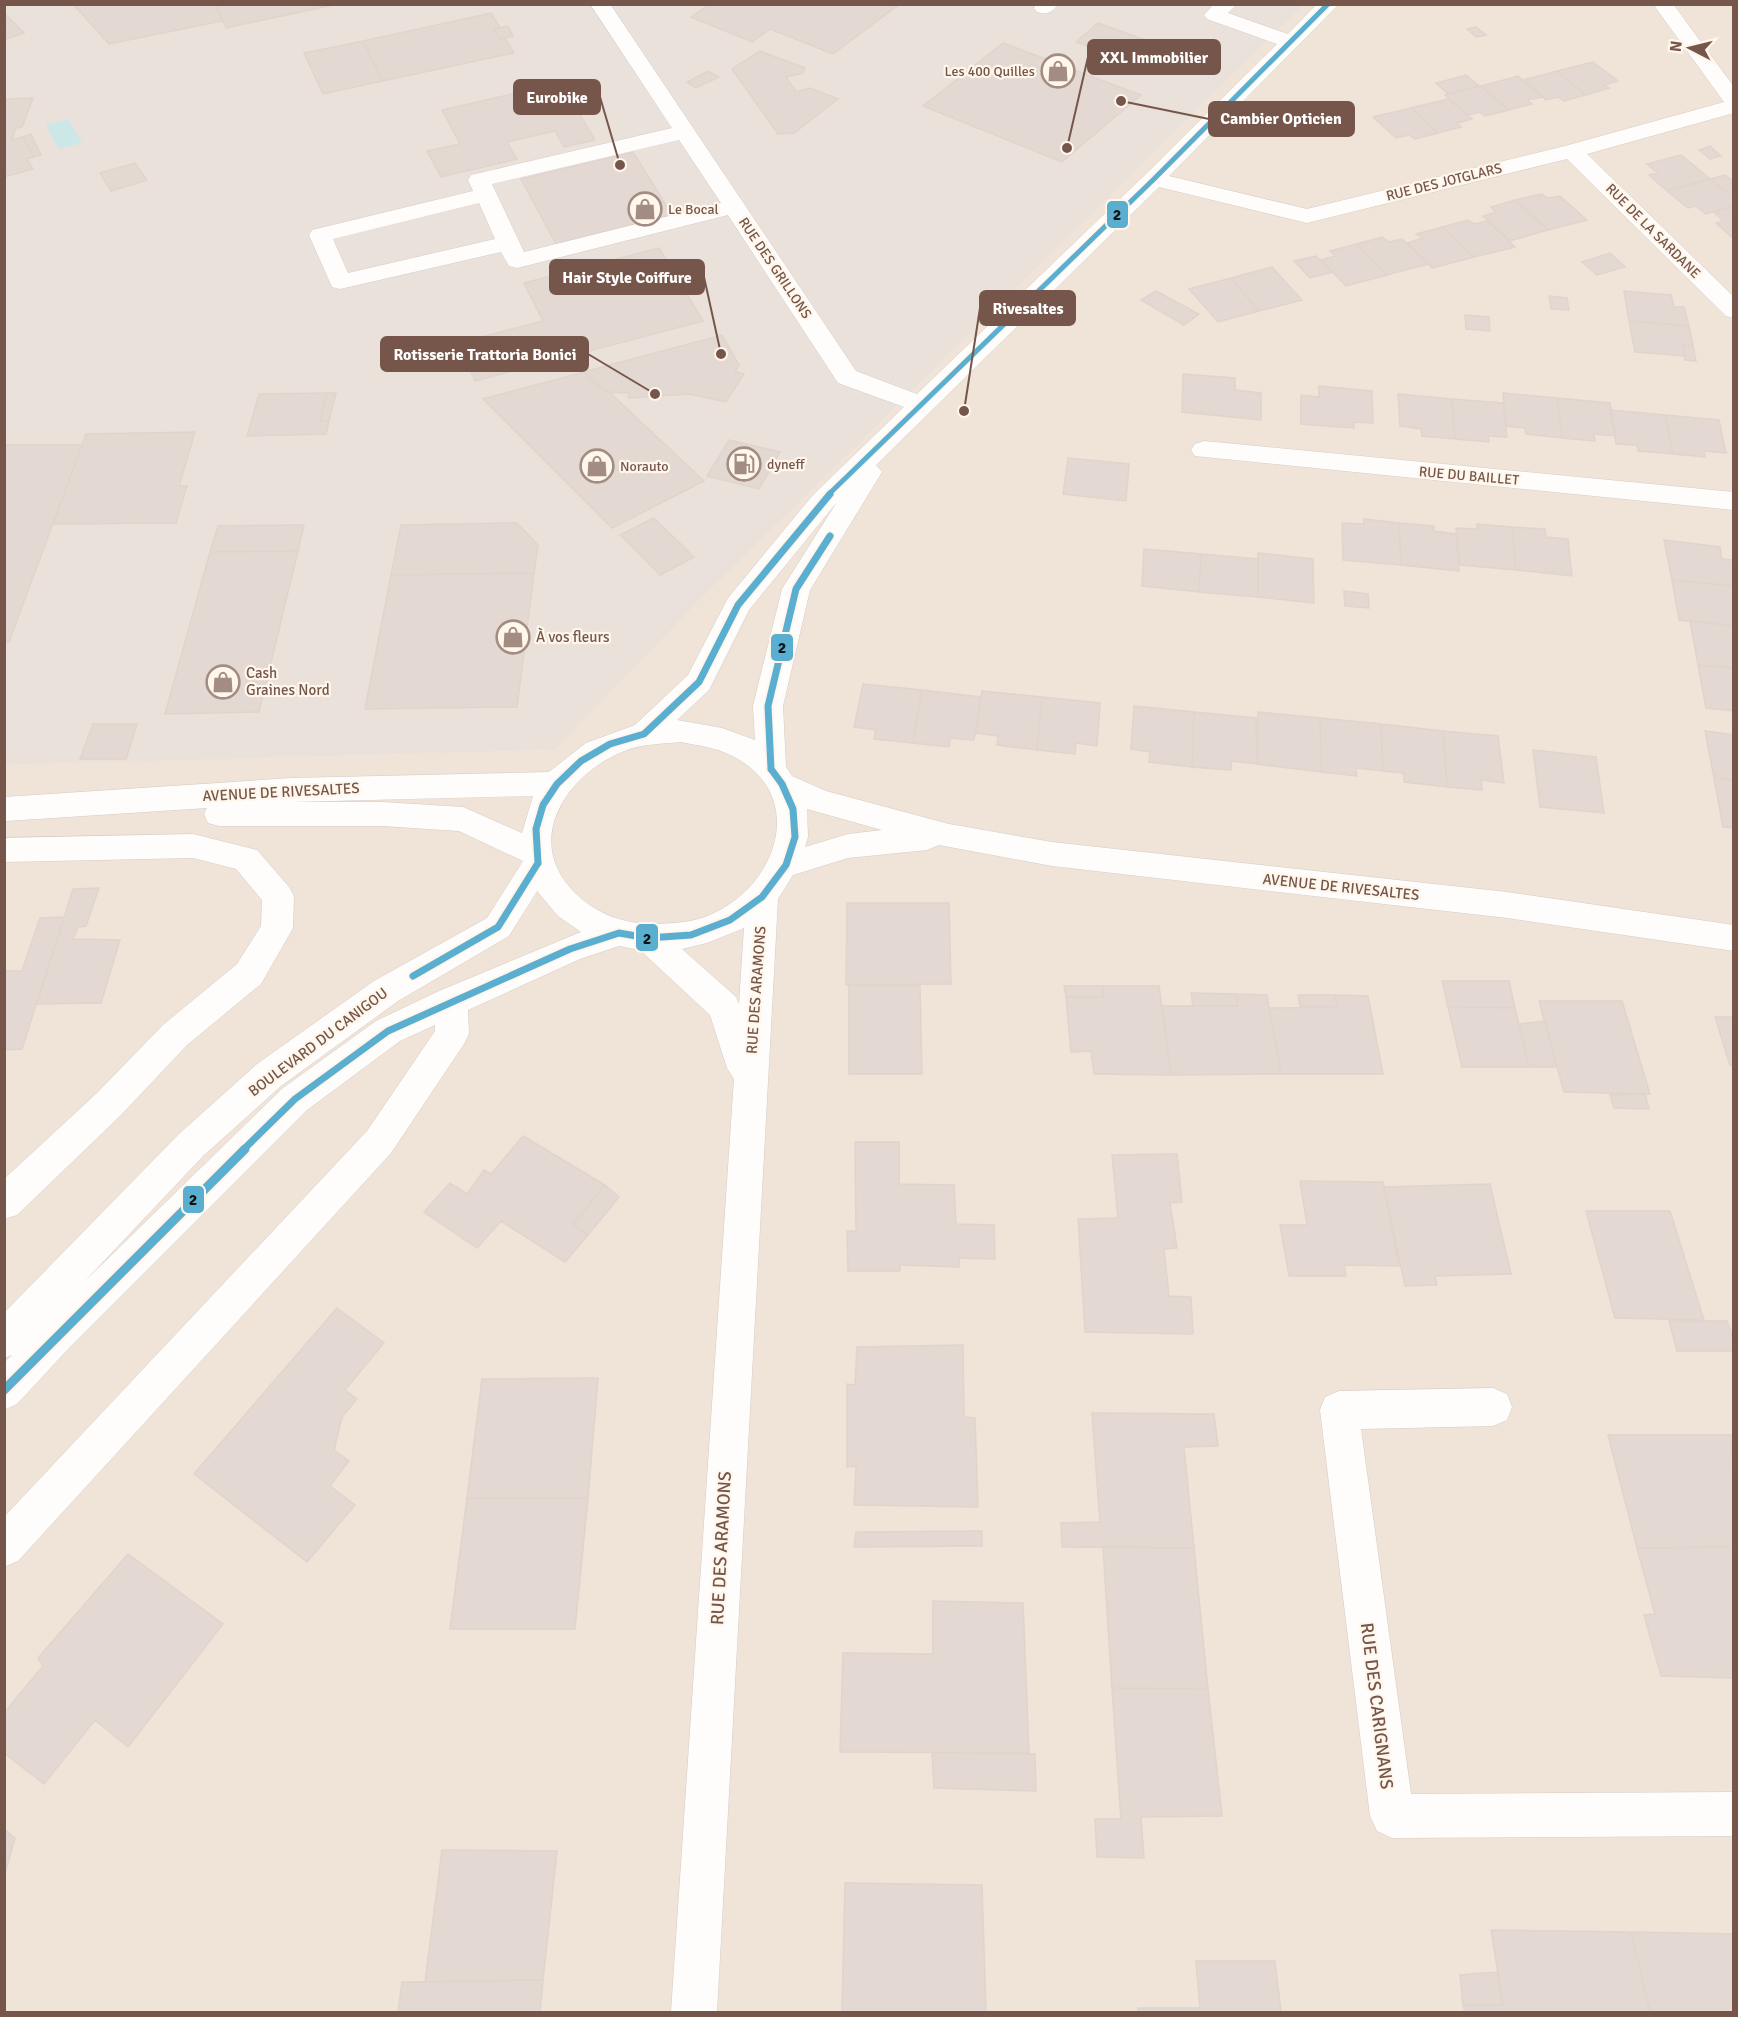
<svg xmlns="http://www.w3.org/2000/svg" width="1738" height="2017" viewBox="0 0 1738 2017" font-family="Signika,sans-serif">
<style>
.residential{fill:#f0e3d7}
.industrial{fill:#eae1db}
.water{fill:#cce7e7}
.building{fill:#e3d9d2;stroke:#e0d4cc;stroke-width:1.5}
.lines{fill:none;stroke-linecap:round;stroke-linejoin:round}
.minor-casing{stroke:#d6ccc7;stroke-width:1}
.minor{fill:#fefdfc;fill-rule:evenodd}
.bus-1-far2-casing{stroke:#fff6ec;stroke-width:8}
.bus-1-far1-casing{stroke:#fff6ec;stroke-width:11}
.bus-1-casing{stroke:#fff6ec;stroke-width:14}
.bus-1-far2{stroke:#5aaed0;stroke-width:5}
.bus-1-far1{stroke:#5aaed0;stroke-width:7}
.bus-1{stroke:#5aaed0;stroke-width:9}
.labels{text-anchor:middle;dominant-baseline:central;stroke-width:4.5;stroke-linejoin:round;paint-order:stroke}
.far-poi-label{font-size:14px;fill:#76564a;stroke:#fff6ec;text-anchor:start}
.far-street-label{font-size:14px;fill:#76564a;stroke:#fff6ec}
.poi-label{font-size:15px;fill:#76564a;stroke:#fff6ec;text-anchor:start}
.street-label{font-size:15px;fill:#76564a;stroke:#fff6ec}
.near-street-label{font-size:18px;fill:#76564a;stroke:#fff6ec}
.leader{fill:none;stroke:#76564a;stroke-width:2}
.callout-dot{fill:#76564a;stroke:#fff6ec;stroke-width:2}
.callout{fill:#76564a;stroke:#76564a;stroke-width:2}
.callout-label{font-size:16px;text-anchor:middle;font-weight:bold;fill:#fff}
.line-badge{stroke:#fff6ec;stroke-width:2}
.pale-badge-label{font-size:16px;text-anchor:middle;font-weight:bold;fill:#111}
</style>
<rect width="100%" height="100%" fill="#f7f1ea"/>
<path class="residential" d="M1304 5H1733V2012H5L4 765 553 750 698 602Z"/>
<path class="industrial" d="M4 5H1304L698 602 554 750 5 765Z"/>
<path class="water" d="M68 119 82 143 59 149 46 125Z"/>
<path class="building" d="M73 4H216L222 21 109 44Z
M216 4H338L226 28Z
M710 4H900L833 54 770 29 752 42 691 17Z
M4 13 24 33 4 40Z
M491 13 500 28 494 29 500 39 505 38 514 53 383 81 363 41Z
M1098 23 1170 49 1149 69 1076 42Z
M508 26 513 36 500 39 494 29Z
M1476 27 1486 35 1476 37 1467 29Z
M363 41 383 81 323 94 304 53Z
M1003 43 1141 95 1062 162 923 106Z
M760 51 805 68 803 73 786 77 796 92 810 88 838 99 794 133 778 134 732 69Z
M1593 62 1618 81 1604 85 1609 88 1586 95 1557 71Z
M708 71 719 77 696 88 687 82Z
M1557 71 1586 95 1564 101 1558 97 1546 100 1523 80Z
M1466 75 1479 86 1448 94 1436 83Z
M1518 76 1543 97 1527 100 1532 104 1509 110 1481 86Z
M561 83 595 140 564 147 555 131 507 142 517 159 441 177 427 151 460 144 442 110Z
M1481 86 1509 110 1485 116 1480 112 1468 115 1445 95Z
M33 98 22 127 16 128 12 140 23 137 34 157 27 159 33 169 4 177V99Z
M1448 99 1472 119 1457 123 1461 127 1438 133 1411 108Z
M1411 108 1438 133 1415 139 1409 135 1396 138 1373 117Z
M31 134 41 155 34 157 23 137Z
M1710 146 1721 156 1710 159 1699 150Z
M633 152 672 215 556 244 521 179Z
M1681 155 1710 179 1667 191 1649 175 1658 173 1647 164Z
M135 163 147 180 111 191 100 173Z
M1725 175 1734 182V198L1710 179Z
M1710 179 1734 198V206L1706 214 1696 206 1688 208 1667 191Z
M1542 194 1548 198 1560 196 1587 220 1548 230 1515 200Z
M1515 200 1548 230 1510 241 1483 216 1496 212 1491 207Z
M1734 206V239L1716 223 1723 221 1714 212Z
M1468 220 1474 224 1488 221 1515 247 1474 257 1442 227Z
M1442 227 1474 257 1432 268 1408 243 1422 238 1416 234Z
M1382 237 1389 242 1402 239 1428 264 1387 275 1357 244Z
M1357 244 1387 275 1346 286 1321 260 1335 256 1330 251Z
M659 248 703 321 475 381 458 343 543 321 524 283Z
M1610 253 1625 267 1597 275 1582 262Z
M1316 256 1332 272 1310 278 1294 261Z
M1272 267 1302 300 1259 311 1231 278Z
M1231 278 1259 311 1218 322 1189 289Z
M1156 291 1199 314 1184 325 1141 300Z
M1624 291 1671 295 1674 307H1684L1689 326 1629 321Z
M1549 296 1567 298 1569 310 1551 309Z
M1465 315 1489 317 1490 331 1466 329Z
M1629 321 1689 326 1693 346 1683 344 1685 356 1635 352Z
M722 335 739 365 735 372 744 374 726 402 690 394 629 398V393L605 392 584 372Z
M1683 344 1693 346 1696 361 1685 360Z
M584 372 605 392 607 390 704 481 612 528 483 399Z
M1183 374 1235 378V390L1261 393V420L1182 412Z
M1319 386 1372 391 1373 423 1354 422V428L1301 424V395L1319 397Z
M327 393 320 421H329L326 434 247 436 259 394Z
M327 393H336L329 421H320Z
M1503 393 1557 398 1562 438 1526 434 1525 428 1506 426Z
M1398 394 1452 399 1455 439 1422 436 1421 429 1400 426Z
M1557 398 1610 403 1616 436 1594 434 1595 441 1562 438Z
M1452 399 1503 403 1507 437 1488 436 1489 442 1455 439Z
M1610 410 1665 415 1673 454 1638 451 1637 445 1616 444Z
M1665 415 1719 420 1726 453 1704 451 1705 457 1673 454Z
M195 432 179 486H187L176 523 53 524 86 434Z
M729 440 780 452 759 489 707 476Z
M4 445H82L9 642H4Z
M1068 458 1129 464 1126 501 1063 494Z
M654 518 694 557 660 575 620 535Z
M1364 519 1399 523 1401 565 1343 560 1342 523 1364 524Z
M517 523 538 545 534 573 391 575 401 525Z
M1399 523 1434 526V531L1456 534 1459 571 1401 565Z
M1477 524 1512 527 1516 570 1460 565 1456 528 1477 529Z
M304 525 298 551 210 552 218 526Z
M1512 527 1545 529 1546 537 1568 539 1572 576 1516 570Z
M1664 540 1720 547 1722 559 1733 560 1734 586 1672 580Z
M1144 549 1201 554 1199 592 1142 586Z
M298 551 259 712 165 714 210 552Z
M1258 553 1313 559 1314 603 1258 597Z
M1201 554 1258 559V597L1199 592Z
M534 573 517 707 365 709 391 575Z
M1672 580 1734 586V626L1679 620Z
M1344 591 1368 594 1369 608 1345 606Z
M1690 621 1734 626V668L1698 665Z
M1698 665 1734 668V711L1706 708Z
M863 684 922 690 913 743 874 739 876 730 854 727Z
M922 690 981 697 974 740 950 738 949 747 913 743Z
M982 691 1042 697 1037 750 997 745 998 736 976 733Z
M1042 697 1100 703 1097 746 1076 743 1075 754 1037 750Z
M1134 706 1194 712 1192 767 1149 762 1150 752 1131 749Z
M1194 712 1256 718 1257 764 1231 761V770L1192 767Z
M1258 712 1320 718 1321 772 1257 764Z
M1320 718 1381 724 1383 771 1356 768 1357 776 1321 772Z
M93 724H137L126 759H80Z
M1381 724 1443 731 1447 787 1404 782V773L1383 771Z
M1443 731 1498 736 1504 783 1481 780 1482 790 1447 787Z
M1705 731 1734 735V780L1714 778Z
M1533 750 1596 757 1604 813 1540 807Z
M1714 778 1734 780V828L1723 827Z
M99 888 86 926 78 927 73 939 120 940 101 1003 37 1004 73 889Z
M847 903H949L951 984 846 985Z
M64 917 22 1049 4 1050V971H22L40 918Z
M1442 981H1509L1515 1008 1448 1007Z
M849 985 920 986 922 1074H849Z
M1064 986H1102L1104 997H1066Z
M1102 986H1159L1171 1075 1094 1074 1091 1051 1071 1052 1066 997H1104Z
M1191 993 1236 994 1238 1006H1193Z
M1236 994 1267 995 1281 1074 1171 1075 1162 1006H1238Z
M1298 995H1335L1337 1007H1300Z
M1335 995 1368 996 1383 1074H1281L1269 1008 1337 1007Z
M1539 1001H1622L1650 1094 1564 1092Z
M1448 1007 1515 1008 1529 1067H1462Z
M1715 1017H1734V1065H1730Z
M1545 1021 1557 1067H1529L1519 1024Z
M1645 1094 1649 1109 1614 1108 1610 1095Z
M523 1136 605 1185 573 1224 588 1235 565 1262 501 1221 477 1248 424 1212 450 1183 467 1194 484 1170 491 1174Z
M855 1142H899V1184L954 1185 956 1224 994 1225 995 1259 959 1258V1267L900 1265V1271H848L847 1231H856Z
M1177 1154 1182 1202 1170 1203 1177 1248 1164 1249 1169 1296 1191 1297 1193 1334 1085 1332 1078 1219 1118 1218 1112 1155Z
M1300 1181 1383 1182 1399 1266 1344 1265 1346 1276H1289L1280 1225H1307Z
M1490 1184 1511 1274 1435 1276 1437 1285 1405 1286 1384 1187Z
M605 1185 619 1197 588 1235 573 1224Z
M1586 1211H1670L1704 1320 1615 1318Z
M337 1308 384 1343 345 1390 357 1399 342 1417 334 1450 349 1461 330 1486 355 1505 307 1562 194 1474Z
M1669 1321H1727L1734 1340V1351H1677Z
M963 1345 964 1417 975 1418 978 1507 854 1505 856 1466 847 1467V1384L855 1385 857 1347Z
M598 1378 588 1498H467L482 1379Z
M1092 1413 1214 1414 1218 1446 1184 1447 1194 1548 1062 1547 1061 1523 1100 1522Z
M1608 1435H1732L1734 1547 1637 1548Z
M467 1498H588L575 1629H450Z
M982 1531V1546L854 1547 856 1532Z
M1103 1547 1194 1548 1208 1689 1112 1688Z
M1734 1547V1678L1661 1676 1644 1615 1655 1614 1637 1548Z
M128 1554 223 1624 128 1747 95 1720 44 1784 4 1753V1713L43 1666 38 1658Z
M933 1601 1023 1603 1029 1753 840 1752 843 1653 933 1654Z
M1112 1688 1208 1689 1222 1816 1141 1817 1144 1858 1097 1857 1095 1819H1121Z
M932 1753 1035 1754 1036 1791 934 1788Z
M4 1829 15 1838 4 1877Z
M442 1850 557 1851 543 1980 425 1982Z
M845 1883 982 1885 986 2012H842Z
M1491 1930 1631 1932 1650 2012H1465L1463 2005H1503Z
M1631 1932 1734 1934V2012H1650Z
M1196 1961H1275L1281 2012H1138V2008H1200Z
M1497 1972 1503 2005H1463L1460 1975Z
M543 1980 540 2012H398L402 1982Z"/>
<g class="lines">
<g class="minor-casing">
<path id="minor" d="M590 4H610L856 371 917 394 1146 174 1277 44 1207 19 1204 15 1214 4H1237L1228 13 1288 34 1317 4H1339L1169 176 1307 209 1565 146 1724 102 1653 4H1673L1734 87V113L1587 154 1734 297V318L1726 316 1567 159 1307 223 1159 187 876 465 882 472 810 590 783 706 786 767 792 776 826 791 949 824 1052 842 1507 892 1734 925V951L1507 918 1052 866 939 845 927 850 848 858 793 875 778 899 717 2012H671L734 1079 727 1068 710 1015 640 950 619 946 580 959 468 1010 469 1034 464 1044 391 1153 18 1561 4 1567V1517L367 1131 435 1031V1025L400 1041 307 1110 69 1348 17 1404 4 1410V1363L12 1355 4 1358V1313L179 1134 257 1064 374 981 487 918 523 861 459 831 383 826H219L208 823 204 814 207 808 6 821 4 797 292 778 549 772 586 743 635 725 688 675 728 598 813 495 904 407 838 383 728 215 517 268 509 266 501 252 340 289 332 287 309 235 312 230 473 191 468 180 471 175 672 128ZM679 140 721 203 524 252 492 184ZM479 203 495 239 348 273 333 239ZM837 502 782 589 753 706 755 740 722 728 677 720 709 690 749 610ZM680 742C696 745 713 747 728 754 808 790 781 883 712 914 696 922 676 923 659 924 628 925 599 916 576 894 522 842 565 776 622 752 640 744 660 744 680 742ZM533 796 522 833 463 807 383 802H290ZM807 809 882 830 848 834 805 847 808 837ZM537 891 558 916 581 932 439 991 376 1021 283 1088 85 1281 203 1156 281 1086 398 1001 509 936ZM744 928 739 1004 736 997 682 949 707 943Z
M1036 4H1058C1052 13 1047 15 1037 12L1034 8Z
M1204 441 1734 492V510L1195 456 1191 450 1195 444Z
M193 834 257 850 289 887 294 896 293 928 261 984 187 1045 121 1115 17 1215 4 1219V1179L97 1093 163 1025 237 964 261 926 262 900 236 869 193 858 4 862V838Z
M1493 1388 1507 1394 1512 1407 1507 1420 1493 1426 1361 1429 1411 1794 1734 1792V1836L1392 1838 1377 1831 1370 1816 1320 1410 1325 1397 1339 1391Z"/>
</g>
<use href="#minor" class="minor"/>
<g class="bus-1-far2-casing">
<path id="bus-1-far2" d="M828 495 1154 179 1328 4"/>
</g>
<g class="bus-1-far1-casing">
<path id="bus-1-far1" d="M771 769 768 706 796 589 830 536
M538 863 536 829 543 805 557 784 581 761 610 744 644 734 699 682 738 605 830 494
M413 976 498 927 538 863
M243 1150 295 1099 388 1031 570 949 619 933 648 938 691 935 730 920 762 897 786 865 795 837 793 809 782 784 771 769"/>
</g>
<g class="bus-1-casing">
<path id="bus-1" d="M4 1390 245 1149"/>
</g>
<use href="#bus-1-far2" class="bus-1-far2"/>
<use href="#bus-1-far1" class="bus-1-far1"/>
<use href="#bus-1" class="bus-1"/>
</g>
<defs>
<g id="shop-ring" transform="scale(1.725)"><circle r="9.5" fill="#fff6ec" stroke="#a38c82" stroke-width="1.5"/><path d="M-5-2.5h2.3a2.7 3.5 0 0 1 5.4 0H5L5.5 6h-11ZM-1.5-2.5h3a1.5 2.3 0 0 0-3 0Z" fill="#a38c82"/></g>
<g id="fuel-ring" transform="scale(1.725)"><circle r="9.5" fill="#fff6ec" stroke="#a38c82" stroke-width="1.5"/><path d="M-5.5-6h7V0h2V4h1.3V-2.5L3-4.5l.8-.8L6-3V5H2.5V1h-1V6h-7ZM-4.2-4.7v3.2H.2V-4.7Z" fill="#a38c82"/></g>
</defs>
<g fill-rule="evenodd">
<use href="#shop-ring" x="1058" y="71"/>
<use href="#shop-ring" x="645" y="209"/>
<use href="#fuel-ring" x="744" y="464"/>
<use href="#shop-ring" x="597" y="466"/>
<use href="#shop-ring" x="513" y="637"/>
<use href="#shop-ring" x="223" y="682"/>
</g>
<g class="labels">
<g class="far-poi-label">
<text x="1035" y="71" text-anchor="end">Les 400 Quilles</text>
<text x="668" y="209">Le Bocal</text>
<text x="767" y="464">dyneff</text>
<text x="620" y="466">Norauto</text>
</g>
<g class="far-street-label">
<text transform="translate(1444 182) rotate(-14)">RUE DES JOTGLARS</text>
<text transform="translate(1653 231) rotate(45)">RUE DE LA SARDANE</text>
<text transform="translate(775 268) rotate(56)">RUE DES GRILLONS</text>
<text transform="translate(1469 476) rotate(5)">RUE DU BAILLET</text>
</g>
<g class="poi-label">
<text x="536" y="637">À vos fleurs</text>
<text x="246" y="673">Cash<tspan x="246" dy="17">Graines Nord</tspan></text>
</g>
<g class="street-label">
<text transform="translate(281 792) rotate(-3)">AVENUE DE RIVESALTES</text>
<text transform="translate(1341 887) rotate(6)">AVENUE DE RIVESALTES</text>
<text transform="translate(756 990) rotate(-86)">RUE DES ARAMONS</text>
<text transform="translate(318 1042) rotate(-37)">BOULEVARD DU CANIGOU</text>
</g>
<g class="near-street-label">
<text transform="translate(721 1548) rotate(-87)">RUE DES ARAMONS</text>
<text transform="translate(1377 1706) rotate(83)">RUE DES CARIGNANS</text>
</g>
</g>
<path class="leader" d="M1067 148L1088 57M620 165L600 97M1121 101L1209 119M721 354L704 277M964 411L980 308M655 394L588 354"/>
<g class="callout-dot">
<circle cx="1067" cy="148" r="6"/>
<circle cx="620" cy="165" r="6"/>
<circle cx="1121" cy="101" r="6"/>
<circle cx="721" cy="354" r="6"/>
<circle cx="964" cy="411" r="6"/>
<circle cx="655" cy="394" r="6"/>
</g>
<g class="callout">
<rect x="1088" y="40" width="132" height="34" rx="6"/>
<rect x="514" y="80" width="86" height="34" rx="6"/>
<rect x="1209" y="102" width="145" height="34" rx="6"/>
<rect x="550" y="260" width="154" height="34" rx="6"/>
<rect x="980" y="291" width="95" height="34" rx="6"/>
<rect x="381" y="337" width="207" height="34" rx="6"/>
</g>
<g class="callout-label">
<text x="1154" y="63">XXL Immobilier</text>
<text x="557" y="103">Eurobike</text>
<text x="1281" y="124">Cambier Opticien</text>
<text x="627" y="283">Hair Style Coiffure</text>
<text x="1028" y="314">Rivesaltes</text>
<text x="485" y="360">Rotisserie Trattoria Bonici</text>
</g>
<g class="line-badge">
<rect x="1106" y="200" width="23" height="29" rx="6" fill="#5aaed0"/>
<rect x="770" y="633" width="24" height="29" rx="6" fill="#5aaed0"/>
<rect x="635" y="923" width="24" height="29" rx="6" fill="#5aaed0"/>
<rect x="182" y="1185" width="23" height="29" rx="6" fill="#5aaed0"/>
</g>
<g class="pale-badge-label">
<text x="1117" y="220">2</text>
<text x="782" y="653">2</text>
<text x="647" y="944">2</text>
<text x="193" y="1205">2</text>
</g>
<rect width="1738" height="2017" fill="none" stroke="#76564a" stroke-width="12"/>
<g transform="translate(1690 48) rotate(277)" stroke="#fff6ec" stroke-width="4.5" paint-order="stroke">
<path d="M0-4.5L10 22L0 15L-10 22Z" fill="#76564a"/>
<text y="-9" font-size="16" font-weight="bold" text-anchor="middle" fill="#76564a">N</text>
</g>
</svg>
